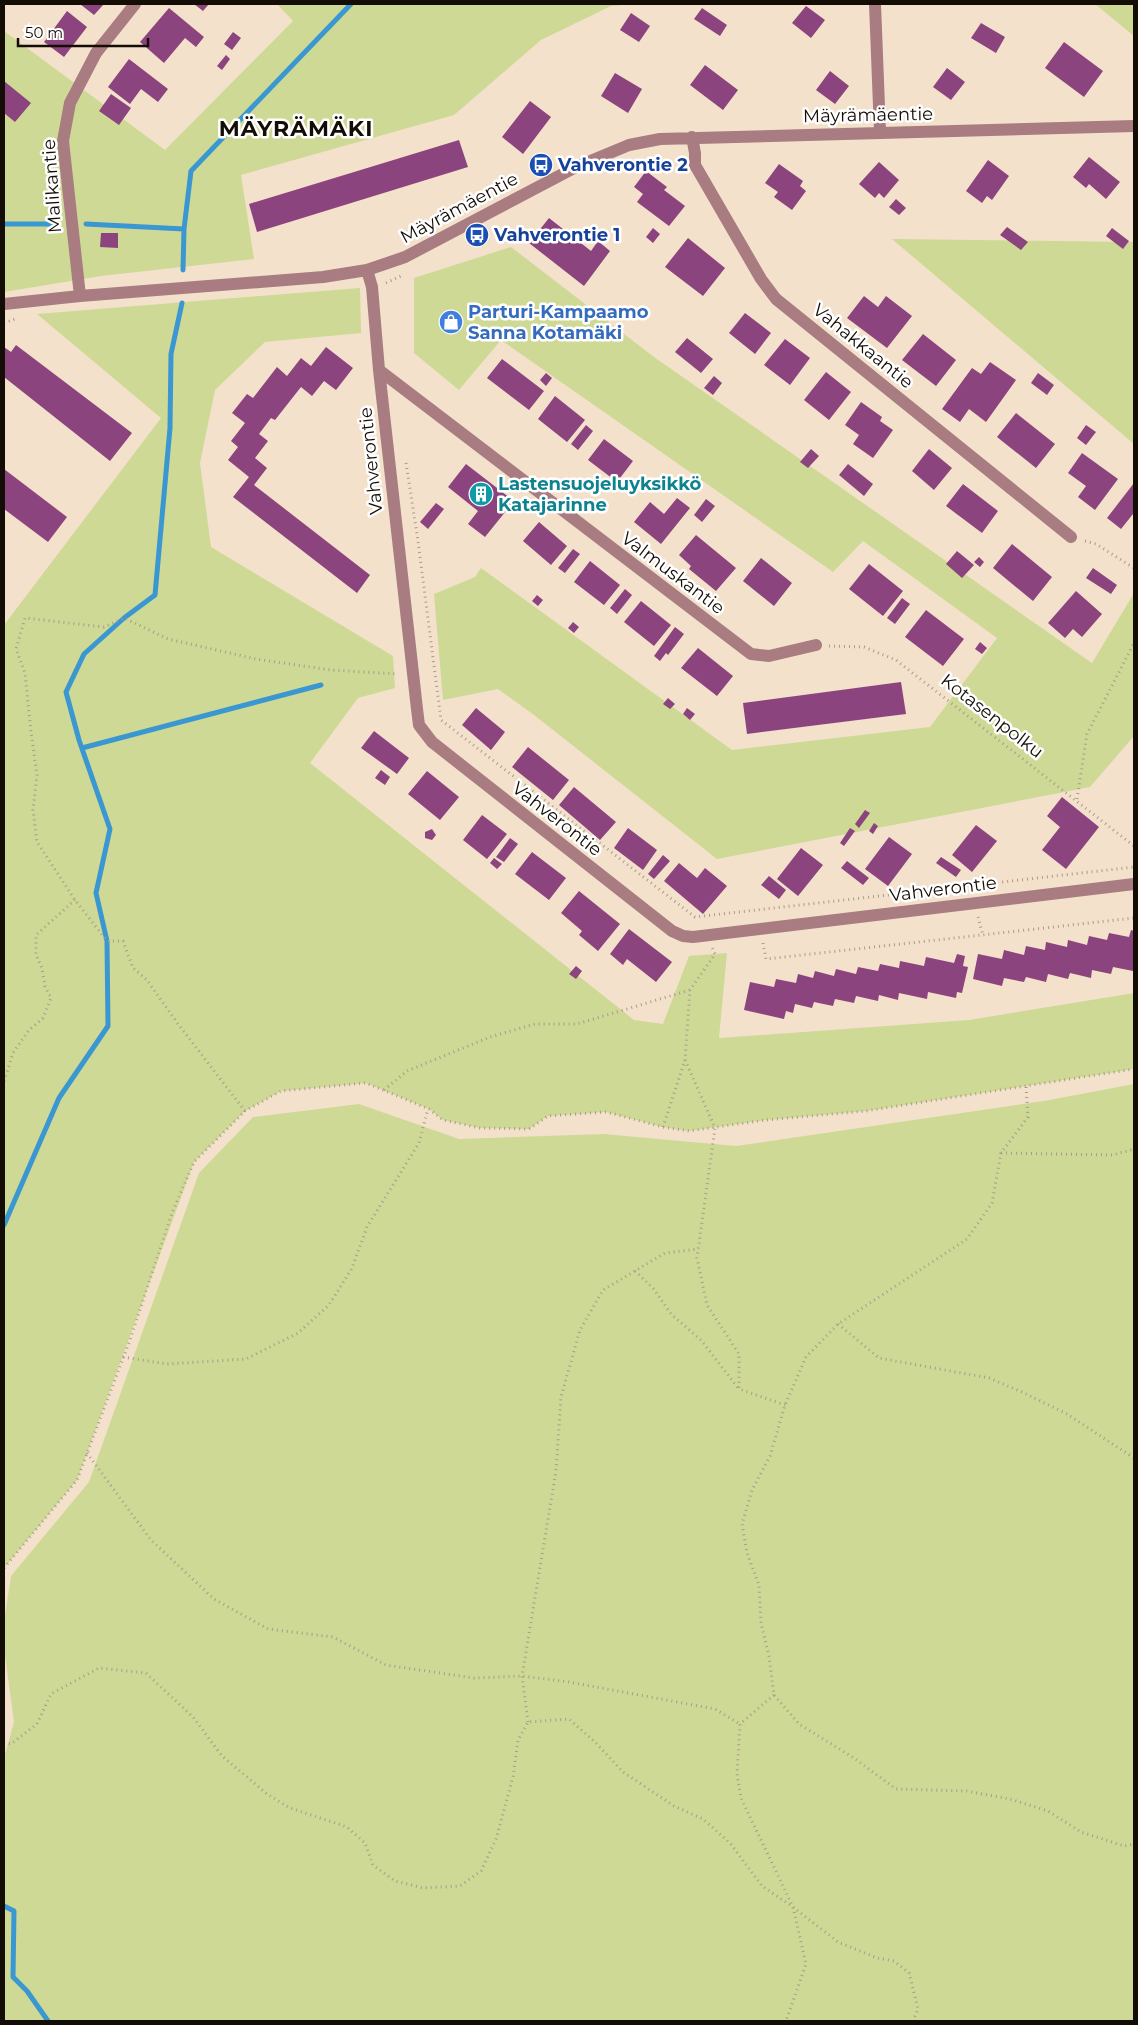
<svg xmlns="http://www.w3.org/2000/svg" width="1138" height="2025" viewBox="0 0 1138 2025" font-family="Montserrat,sans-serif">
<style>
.green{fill:#ced995}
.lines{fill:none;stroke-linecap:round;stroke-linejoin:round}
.stream{stroke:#3a97d1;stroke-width:5}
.building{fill:#8c447e}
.path{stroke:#aa9b8b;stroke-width:3;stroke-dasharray:1 4;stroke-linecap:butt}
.minor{stroke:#a87c81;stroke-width:12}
.labels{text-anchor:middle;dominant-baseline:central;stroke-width:5;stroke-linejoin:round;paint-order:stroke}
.street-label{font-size:18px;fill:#130d06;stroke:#fff}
.transit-label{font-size:18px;font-weight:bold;fill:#164399;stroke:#fff;text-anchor:start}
.shop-label{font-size:18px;font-weight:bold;fill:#366cbe;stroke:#fff;text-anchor:start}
.culture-label{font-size:18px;font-weight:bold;fill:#0d838f;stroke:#fff;text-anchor:start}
.district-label{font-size:22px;font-weight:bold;letter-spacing:1px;fill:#130d06;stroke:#fff}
</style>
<rect width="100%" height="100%" fill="#f4e1cc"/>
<path class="green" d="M277 4H633L611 6 541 40 454 115 241 175 254 259 101 276 4 292V31L165 150 293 21Z
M1095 4H1134V36Z
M892 239 1134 242V444Z
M511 247 654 357 1092 663 1134 593V736L1090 787 717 859 534 715 498 689 443 700 434 594 475 577 481 568 732 750 930 727 997 638 863 541 833 572 501 340 459 390 414 353V278Z
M360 288 361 333 265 342 215 390 200 463 211 547 393 656 395 688 358 698 310 763 634 1020 663 1024 689 956 727 953 719 1038 969 1020 1134 993V1069L866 1111 766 1120 689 1131 663 1127 606 1112 548 1116 529 1129 480 1128 443 1120 429 1109 366 1083 281 1091 245 1111 194 1162 77 1480 4 1568V625L161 418 37 314Z
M1134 1084V2021H4V1758L14 1722 4 1648V1622L11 1576 89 1482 199 1173 253 1117 359 1104 459 1139 604 1134 736 1146 1044 1101Z"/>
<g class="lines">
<path class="stream" d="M4 224H58
M86 224 184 229
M183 270 184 229 191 171 351 4
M82 748 321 685
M4 1225 59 1098 108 1026 107 941 96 893 110 829 79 740 66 692 84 654 124 618 155 595 170 428 171 354 182 303
M4 1906 14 1911 13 1977 27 1991 48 2021"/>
</g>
<path class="building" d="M80 4H104L94 15Z
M194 4H209L203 11Z
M806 6 825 20 811 38 792 23Z
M169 8 204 37 196 47 185 38 164 63 140 42Z
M702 8 727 25 720 36 694 19Z
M67 11 87 27 64 57 44 42Z
M631 13 650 26 639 42 620 30Z
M981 23 1005 37 996 53 971 38Z
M233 32 241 38 232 50 224 44Z
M1064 42 1103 71 1084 97 1045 68Z
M226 55 230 59 222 70 217 66Z
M129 59 168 89 158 102 141 89 130 104 108 87Z
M705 65 738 90 723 110 690 85Z
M947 68 965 82 951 100 933 87Z
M830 71 849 86 835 104 816 90Z
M615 73 642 89 628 113 601 96Z
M4 81 31 103 15 122 4 113Z
M111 94 131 108 119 125 99 111Z
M530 101 551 117 523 154 502 137Z
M459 140 468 167 257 232 249 204Z
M1089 157 1120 182 1106 199 1089 184 1086 188 1073 177Z
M988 160 1009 176 992 200 987 196 982 203 966 191Z
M879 162 899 180 884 198 879 193 875 198 859 184Z
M779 164 803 181 800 186 806 191 792 210 774 197 778 192 765 183Z
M646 171 667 187 664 190 685 206 669 226 637 202 643 194 634 187Z
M896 199 906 208 899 215 889 207Z
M549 218 591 251 598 241 610 251 584 286 529 243Z
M1007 227 1028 242 1021 250 1000 235Z
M653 228 660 234 653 243 646 237Z
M1112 228 1129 241 1123 249 1106 236Z
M101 233H118V248L100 247Z
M688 238 725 268 703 296 665 267Z
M864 296 878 307 886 296 912 316 887 348 847 318Z
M451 310 462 317 451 334 440 327Z
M745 313 771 333 755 354 729 333Z
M923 334 956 360 936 386 902 360Z
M687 338 713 359 701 373 675 352Z
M785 339 810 358 790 385 764 365Z
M16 345 132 433 110 461 4 377V347L11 352Z
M326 347 353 368 336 390 324 381 312 396 301 387 275 420 271 418 259 434 268 441 255 458 267 468 254 485 370 575 357 593 233 497 249 477 228 460 238 447 231 441 245 423 232 413 247 394 253 398 277 367 287 376 301 358 311 366Z
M502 359 544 391 529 410 487 378Z
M990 362 1016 380 986 422 969 409 960 422 942 409 972 368 981 374Z
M826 372 851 392 829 420 804 400Z
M546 373 552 378 546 386 540 380Z
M1038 373 1054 385 1047 395 1031 383Z
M714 376 722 383 713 395 704 388Z
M555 396 585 420 567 442 538 419Z
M861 402 882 417 880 421 893 430 873 458 853 444 859 435 845 425Z
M1016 413 1055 444 1036 468 997 437Z
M586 425 593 431 578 450 571 444Z
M1086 425 1096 432 1086 445 1077 438Z
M604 439 633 461 617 482 588 460Z
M811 449 819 456 808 468 800 462Z
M929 449 952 468 934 490 912 471Z
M1082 453 1118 479 1095 510 1078 497 1086 486 1068 473Z
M466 464 514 501 485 537 468 524 478 511 448 487Z
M848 464 873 484 864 496 839 475Z
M4 469 67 517 48 542 4 509Z
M1134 483V515L1133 514 1121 529 1107 518Z
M963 484 998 511 982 533 946 506Z
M677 498 690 508 661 544 634 522 650 502 664 514Z
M706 499 715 506 702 522 694 515Z
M436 503 444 509 428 529 420 522Z
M539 522 567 546 551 565 523 541Z
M696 535 736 568 716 591 689 569 691 566 679 555Z
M1012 544 1052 577 1033 601 993 568Z
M573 549 580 554 565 573 558 568Z
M957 551 974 565 962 578 946 564Z
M979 557 984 562 980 567 974 562Z
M761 558 792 583 774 606 743 581Z
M590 561 620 585 604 605 574 582Z
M869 564 903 591 883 616 849 589Z
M1093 568 1117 585 1111 594 1086 578Z
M625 589 632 595 617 614 610 608Z
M1076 591 1102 614 1082 637 1073 629 1065 638 1048 623Z
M537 595 543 600 538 606 532 601Z
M902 598 910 604 895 624 887 618Z
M641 601 671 625 654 646 624 622Z
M926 610 964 639 943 666 905 637Z
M573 622 579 627 574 633 568 628Z
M675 627 684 634 668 655 666 653 660 661 654 656Z
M980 642 987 648 982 654 975 649Z
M698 648 733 676 717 696 681 668Z
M901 682 906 714 747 734 743 703Z
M668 698 675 704 670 709 663 704Z
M476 708 505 732 491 750 462 725Z
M687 708 695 714 690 720 683 714Z
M374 731 409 758 397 774 361 748Z
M528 747 569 780 553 800 512 767Z
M381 770 390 777 385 785 375 778Z
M427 771 459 797 440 820 408 794Z
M574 787 616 822 600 840 559 805Z
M1062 797 1099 827 1066 869 1042 850 1060 827 1047 816Z
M865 810 870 813 859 828 855 824Z
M482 815 507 834 487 859 463 840Z
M874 823 878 826 873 834 869 831Z
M976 825 997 841 972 872 952 855Z
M628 828 657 850 643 870 614 848Z
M850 828 855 831 844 846 840 843Z
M432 829 436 835 432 840 425 838V832Z
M889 837 912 854 888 886 865 869Z
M510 838 518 844 504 862 496 857Z
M801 848 823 865 798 896 777 879Z
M532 852 566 878 549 900 515 874Z
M663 855 670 861 654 879 648 874Z
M941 857 961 870 956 877 936 863Z
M494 858 502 864 497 869 490 863Z
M847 861 869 878 863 885 841 868Z
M679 863 697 878 705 868 727 886 703 914 664 881Z
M769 876 786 890 779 899 761 885Z
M579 891 620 924 598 951 579 935 582 931 561 913Z
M629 929 672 962 656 982 627 959 623 965 610 954Z
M1131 930 1134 931 1133 971 1113 967 1111 974 1092 970 1091 978 1070 973 1068 979 1048 974 1046 982 1026 977 1024 982 1004 978 1002 986 973 979 978 954 1002 959 1004 950 1024 955 1026 946 1045 950 1046 942 1067 947 1068 940 1087 945 1089 936 1107 940 1109 933 1129 937Z
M957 954 965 956 963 966 968 967 962 993 957 992 956 998 928 992 927 999 899 993 898 1000 879 995 878 1001 856 996 854 1003 835 999 833 1006 814 1002 812 1008 795 1004 793 1013 786 1011 784 1019 744 1010 750 982 774 987 776 979 796 983 798 974 813 978 815 971 834 976 836 969 856 974 858 967 878 971 880 964 899 968 900 961 924 966 926 957 954 963Z
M576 966 582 971 576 979 569 974Z"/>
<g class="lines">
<path class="path" d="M386 283 403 275
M4 323 15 319
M406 463 418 541 441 720 695 917 1134 867
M1085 541 1096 544 1134 568
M829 646 864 647 896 660 1134 846
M1077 799 1087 734 1134 643
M978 917 983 936
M763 943 766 959 1134 918
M685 1060 715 1128 697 1258 707 1305 739 1354V1389L785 1405
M4 1081 13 1053 29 1030 43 1018 51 998 45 986 42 968 36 955V935L75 900
M1026 1087 1028 1117 1001 1153 992 1203 967 1239 838 1324 806 1357 785 1405 770 1456 752 1490 742 1524 747 1553 759 1585 761 1623 769 1656 774 1695 799 1724 854 1758 896 1789 966 1791 1010 1799 1048 1811 1081 1832 1124 1846 1134 1844
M384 1090 407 1071 490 1037 535 1024H577L690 990
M245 1111 178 1024 147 980 133 968 123 941H107L75 900 37 842 33 810 37 775 31 732 25 673 16 649 25 618 104 627 124 618 168 639 256 659 331 670 398 674
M663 1127 685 1060 690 990 715 954 712 947
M1001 1153 1113 1155 1134 1149
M635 1271 653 1288 671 1314 701 1340 738 1388
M838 1324 879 1358 989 1378 1022 1392 1067 1414 1134 1458
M123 1357 167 1364 246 1359 298 1333 329 1305 352 1268 367 1227 419 1143 428 1109
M87 1453 151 1540 214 1599 268 1629 333 1637 386 1665 474 1678 522 1676 569 1682 715 1709 740 1724
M4 1568 77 1480 130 1340 172 1213 194 1162 245 1111 281 1091 366 1083 429 1109 443 1120 480 1128 529 1129 548 1116 606 1112 663 1127 689 1131 766 1120 866 1111 1134 1069
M774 1695 740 1724 737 1774 741 1798 793 1907 806 1964 786 2021
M528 1722 522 1676 556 1471 561 1397 580 1330 603 1290 665 1253 698 1249
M4 1743 11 1744 37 1724 51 1694 99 1668 146 1673 193 1717 222 1756 267 1794 290 1808 347 1827 365 1843 373 1865 395 1881 423 1888 460 1886 481 1871 496 1839 513 1777 518 1740 528 1722 569 1719 595 1742 623 1772 674 1806 703 1819 730 1843 762 1886 793 1907 838 1942 877 1958 894 1961 909 1973 918 2009 913 2021"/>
<path class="minor" d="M875 4 880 132
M692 137 695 153V165L761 279 776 299 1071 537
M367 270 372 287 379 370 417 709 419 725 432 742 672 931 683 936 693 937 1134 884
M80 296 63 141 70 103 96 53 135 4
M4 304 80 296 323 277 367 270 405 257 576 167 629 145 660 139 1134 126
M379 370 751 654 769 656 816 645"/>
</g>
<defs>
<g id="bus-disc" transform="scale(1.25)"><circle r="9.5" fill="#1a4fb4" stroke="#fff"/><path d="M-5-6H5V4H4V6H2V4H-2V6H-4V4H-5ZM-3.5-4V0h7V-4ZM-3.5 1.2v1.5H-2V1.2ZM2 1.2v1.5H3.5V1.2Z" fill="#fff"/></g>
<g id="shop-disc" transform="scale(1.25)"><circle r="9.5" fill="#3f7fe0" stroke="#fff"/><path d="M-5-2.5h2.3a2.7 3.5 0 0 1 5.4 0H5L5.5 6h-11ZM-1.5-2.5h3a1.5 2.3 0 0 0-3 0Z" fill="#fff"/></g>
<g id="building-disc" transform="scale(1.25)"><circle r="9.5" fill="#0f9aa8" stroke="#fff"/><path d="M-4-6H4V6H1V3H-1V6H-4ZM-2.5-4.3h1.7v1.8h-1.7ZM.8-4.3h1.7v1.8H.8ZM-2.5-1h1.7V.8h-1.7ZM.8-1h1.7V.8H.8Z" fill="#fff"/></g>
</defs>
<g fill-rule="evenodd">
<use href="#bus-disc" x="541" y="165"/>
<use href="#bus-disc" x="477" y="235"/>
<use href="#shop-disc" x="451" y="322"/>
<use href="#building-disc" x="481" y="494"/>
</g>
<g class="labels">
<g class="street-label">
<text transform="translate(868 115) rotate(-1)">Mäyrämäentie</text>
<text transform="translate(52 186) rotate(-94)">Malikantie</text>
<text transform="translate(459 208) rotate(-28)">Mäyrämäentie</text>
<text transform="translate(863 346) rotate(39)">Vahakkaantie</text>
<text transform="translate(371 461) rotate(-96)">Vahverontie</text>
<text transform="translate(673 573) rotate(37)">Valmuskantie</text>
<text transform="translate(992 716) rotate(38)">Kotasenpolku</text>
<text transform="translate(557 819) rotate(38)">Vahverontie</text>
<text transform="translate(943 889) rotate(-7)">Vahverontie</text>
</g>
<g class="transit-label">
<text x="558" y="165">Vahverontie 2</text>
<text x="494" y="235">Vahverontie 1</text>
</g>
<g class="shop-label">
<text x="468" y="312">Parturi-Kampaamo<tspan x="468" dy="21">Sanna Kotamäki</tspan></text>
</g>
<g class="culture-label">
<text x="498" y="484">Lastensuojeluyksikkö<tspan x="498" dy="21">Katajarinne</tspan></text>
</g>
<g class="district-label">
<text x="296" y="128">MÄYRÄMÄKI</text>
</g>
</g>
<rect width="1138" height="2025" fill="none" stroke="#130d06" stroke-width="10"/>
<path d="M18 38v8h130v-8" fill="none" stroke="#130d06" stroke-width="2.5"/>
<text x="25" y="38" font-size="15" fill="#130d06" stroke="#ffffff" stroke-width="4" paint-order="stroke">50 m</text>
</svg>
